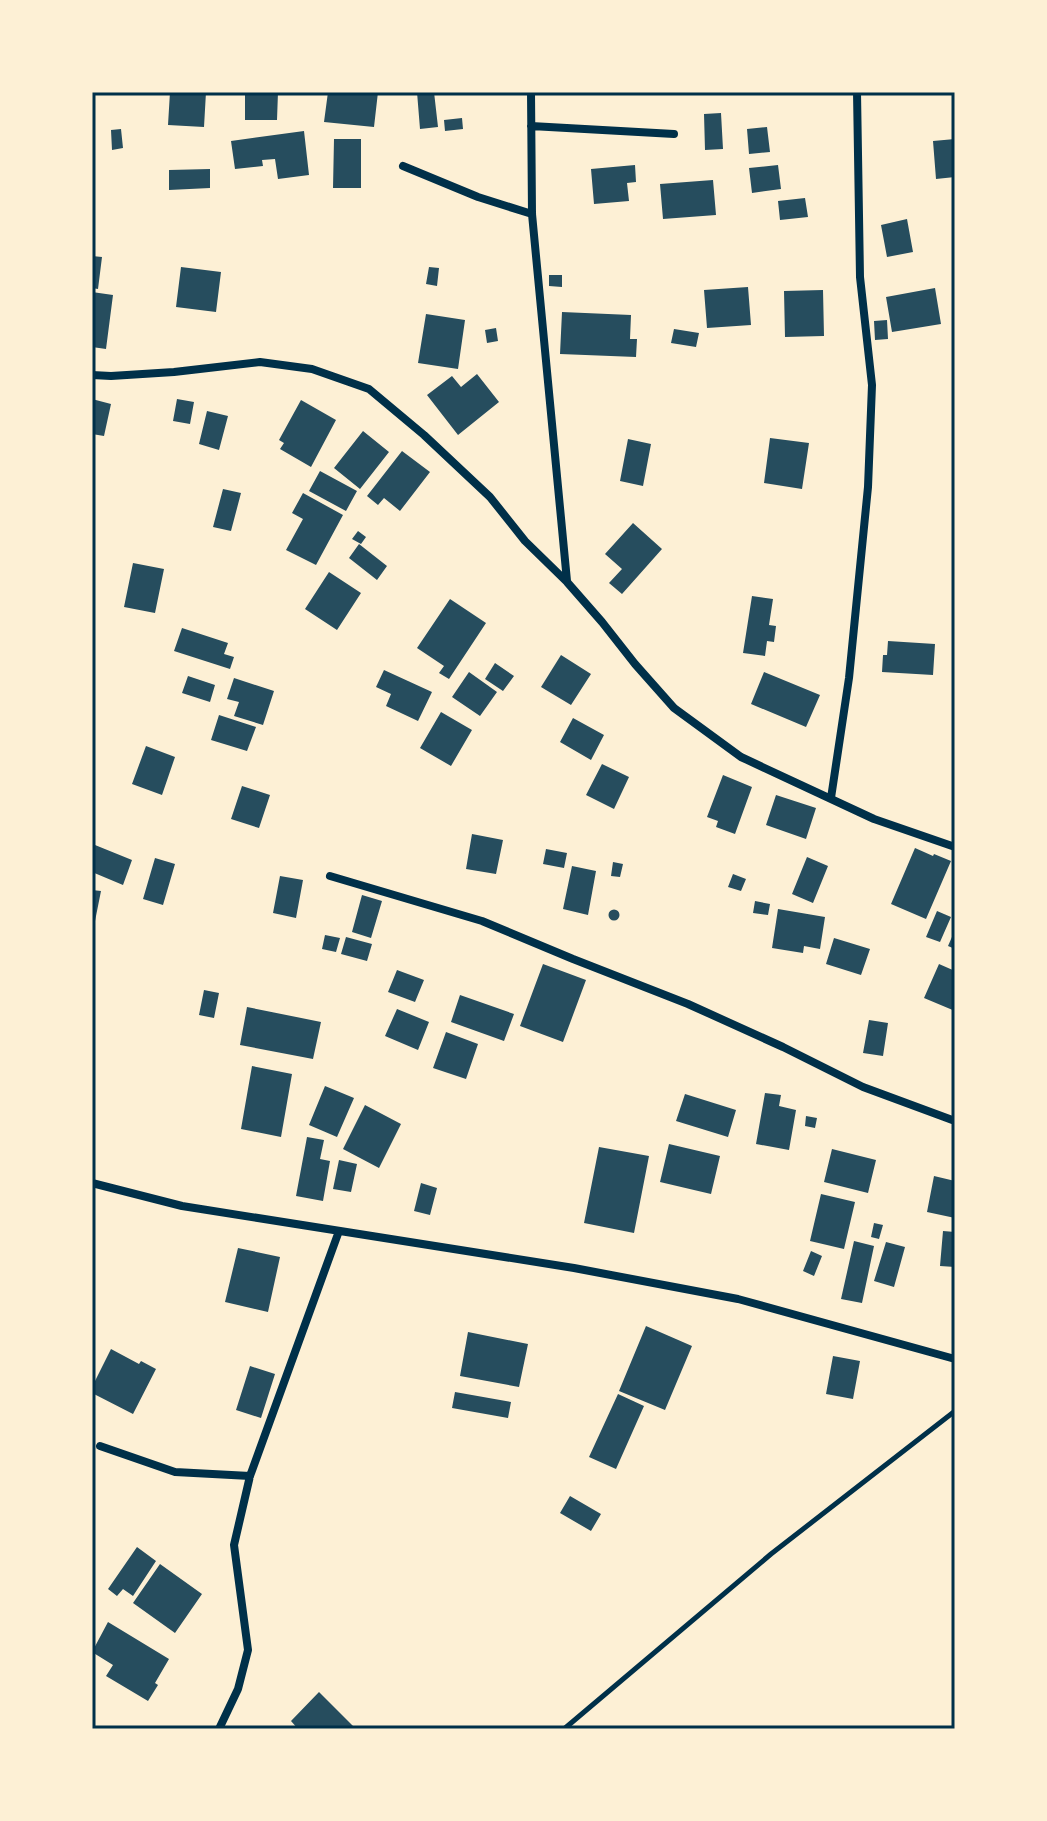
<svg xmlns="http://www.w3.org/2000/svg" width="1047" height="1821" viewBox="0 0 1047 1821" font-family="Signika,sans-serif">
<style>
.building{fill:#264d5e}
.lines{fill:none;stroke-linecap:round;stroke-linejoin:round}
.path{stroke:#003049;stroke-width:5}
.minor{stroke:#003049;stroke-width:8}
.neatline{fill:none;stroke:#003049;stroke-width:3}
</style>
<rect width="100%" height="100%" fill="#fdf0d5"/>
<path class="building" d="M170 92H206L204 127 168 125Z
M245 92H278L277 120H245Z
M328 92H378L374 127 324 122Z
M417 92H434L438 127 420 129Z
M721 113 723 149 705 150 704 114Z
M462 118 463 129 445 131 444 120Z
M767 127 770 152 749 154 747 129Z
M121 129 123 148 112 150 111 130Z
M304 131 309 175 278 179 275 159 262 160 263 166 235 169 231 141Z
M334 139H361V188H333Z
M955 139V177L936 179 933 141Z
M635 165 636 182 627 183 629 201 594 204 591 169Z
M778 165 781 189 752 193 749 168Z
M210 169V188L169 190V170Z
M713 180 716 215 663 219 660 184Z
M805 198 808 217 780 220 778 201Z
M907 219 913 252 887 257 881 225Z
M92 256 102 257 98 289 92 288Z
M181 267 221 272 216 312 176 307Z
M429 267 439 268 437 286 426 284Z
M549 275H562V287L549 286Z
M748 287 751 325 707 328 704 290Z
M935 288 941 324 892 332 886 297Z
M823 290 824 336 785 337 784 291Z
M92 292 113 295 106 349 92 347Z
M562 312 631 315 630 339H637L636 357 560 354Z
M426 314 465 320 458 369 418 363Z
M887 320 888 339 875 340 874 321Z
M496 328 498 341 487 343 485 330Z
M674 329 699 333 696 347 671 343Z
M477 374 499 402 458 435 427 395 452 376 461 387Z
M92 399 111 404 104 436 92 434Z
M177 399 194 402 190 424 173 421Z
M301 400 336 420 311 467 280 449 284 443 279 440Z
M207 411 228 416 219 450 199 444Z
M363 431 389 452 360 489 334 468Z
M770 438 809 443 802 489 764 483Z
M628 439 651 444 643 486 620 481Z
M402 451 430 472 400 511 384 498 378 505 367 496Z
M320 471 357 491 346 511 309 491Z
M223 489 241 493 231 531 213 527Z
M303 493 343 515 316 565 286 550 303 519 292 513Z
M633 523 662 549 622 594 609 583 622 569 605 554Z
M358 531 366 537 361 544 352 539Z
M359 544 387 566 377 580 349 558Z
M133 563 164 569 155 613 124 607Z
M329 572 361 593 337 630 305 609Z
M752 596 773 599 769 625 776 626 774 642 767 641 765 656 743 653Z
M450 599 486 623 449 679 439 673 444 666 417 648Z
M182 628 228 643 224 654 234 657 230 669 174 651Z
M888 641 935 644 933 675 882 672 883 655H887Z
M561 655 591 674 571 705 541 687Z
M495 663 514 676 503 691 485 679Z
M384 670 432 692 418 721 386 706 391 694 376 687Z
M469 672 497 692 480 716 452 697Z
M764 672 820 695 806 727 751 704Z
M188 676 215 685 210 702 182 693Z
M234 678 274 691 263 725 234 716 239 702 227 699Z
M441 712 472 730 451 766 420 748Z
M219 715 256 727 247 751 211 740Z
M573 718 604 735 591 760 560 742Z
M146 746 175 757 162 795 132 784Z
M602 764 629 777 614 809 586 795Z
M723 775 752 787 735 834 716 827 718 821 707 817Z
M242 786 270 795 259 828 231 819Z
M776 795 816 808 806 839 766 825Z
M472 834 503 840 496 874 466 869Z
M95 845 132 860 123 885 92 872V851Z
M915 848 933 856 934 854 951 861 926 919 891 904Z
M546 849 567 853 564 868 543 864Z
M807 857 828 866 813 903 792 894Z
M155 858 175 864 163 905 143 899Z
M613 862 623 864 620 877 611 876Z
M572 866 596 871 588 915 563 909Z
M733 874 746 879 741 891 728 887Z
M280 876 303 880 296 918 273 913Z
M92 890 101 891 93 931H92Z
M362 895 382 901 371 938 352 932Z
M755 901 770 904 768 915 753 913Z
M778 909 825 917 820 949 804 946 803 953 772 948Z
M608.5 915a5.5 5.5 0 1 1 11 0a5.5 5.5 0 1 1-11 0Z
M937 911 951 917 940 942 926 937Z
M955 930V949L948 946Z
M325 935 340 938 336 952 322 949Z
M346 937 372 944 367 961 341 954Z
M834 938 870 949 861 975 826 964Z
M543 964 586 980 563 1042 520 1026Z
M939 964 955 971V1011L924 998Z
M397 970 424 980 415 1002 388 992Z
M204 990 219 993 214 1018 199 1015Z
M460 995 514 1014 504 1041 451 1022Z
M247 1007 321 1022 313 1059 240 1045Z
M397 1009 429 1022 418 1050 385 1036Z
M869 1020 888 1023 883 1056 863 1053Z
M446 1032 478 1044 466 1079 433 1068Z
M252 1066 292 1074 281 1137 241 1129Z
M325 1086 354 1098 337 1137 309 1125Z
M765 1093 781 1095 779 1106 796 1110 789 1150 756 1144Z
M685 1094 736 1110 728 1137 676 1121Z
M365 1105 401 1124 379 1168 343 1149Z
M806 1116 817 1118 815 1128 805 1126Z
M307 1137 324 1140 320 1159 330 1161 323 1201 296 1196Z
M669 1144 720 1156 711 1194 660 1182Z
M599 1147 649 1156 634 1233 584 1223Z
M832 1149 876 1160 868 1193 824 1182Z
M339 1160 357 1164 351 1192 333 1189Z
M934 1176 955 1181V1218L927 1212Z
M421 1183 437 1188 430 1215 414 1211Z
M821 1194 855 1202 844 1249 810 1241Z
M874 1223 883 1225 879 1239 871 1237Z
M943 1231 955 1232V1267L940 1266Z
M854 1241 874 1246 862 1303 841 1299Z
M886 1242 905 1247 894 1287 874 1281Z
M238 1248 280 1257 268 1312 225 1302Z
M811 1251 822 1256 814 1276 803 1271Z
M646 1326 692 1346 665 1410 619 1391Z
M468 1332 528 1344 519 1387 460 1376Z
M111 1349 139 1364 141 1361 156 1369 133 1414 92 1393V1387Z
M833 1356 860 1361 853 1399 826 1394Z
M250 1366 275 1374 261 1418 236 1410Z
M455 1392 511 1402 508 1418 452 1408Z
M618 1394 644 1406 616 1469 589 1457Z
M570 1496 601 1514 591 1531 560 1513Z
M137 1547 156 1561 133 1596 123 1589 117 1596 108 1589Z
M160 1564 202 1594 175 1633 133 1603Z
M108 1622 169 1659 155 1683 158 1685 148 1701 106 1676 113 1665 92 1652Z
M319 1692 356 1729H298L291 1721Z"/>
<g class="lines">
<path class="path" d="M564 1729 771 1554 955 1411"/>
<path class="minor" d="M531 92 532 214 567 581
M531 126 674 134
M403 166 478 197 532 214
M92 375 111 376 174 372 260 362 312 369 369 389 424 435 490 497 525 541 567 582 602 622 635 664 674 708 741 757 874 819 955 847
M831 798 849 678 868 487 872 385 860 277 857 92
M330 876 482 921 573 959 688 1004 783 1047 863 1087 955 1121
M92 1183 182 1206 574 1268 738 1299 955 1359
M100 1446 175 1472 250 1476
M219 1729 238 1689 248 1650 234 1545 250 1476 339 1231"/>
</g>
<rect width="1047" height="1821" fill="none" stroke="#fdf0d5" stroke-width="188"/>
<rect x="94" y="94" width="859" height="1633" class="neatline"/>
</svg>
